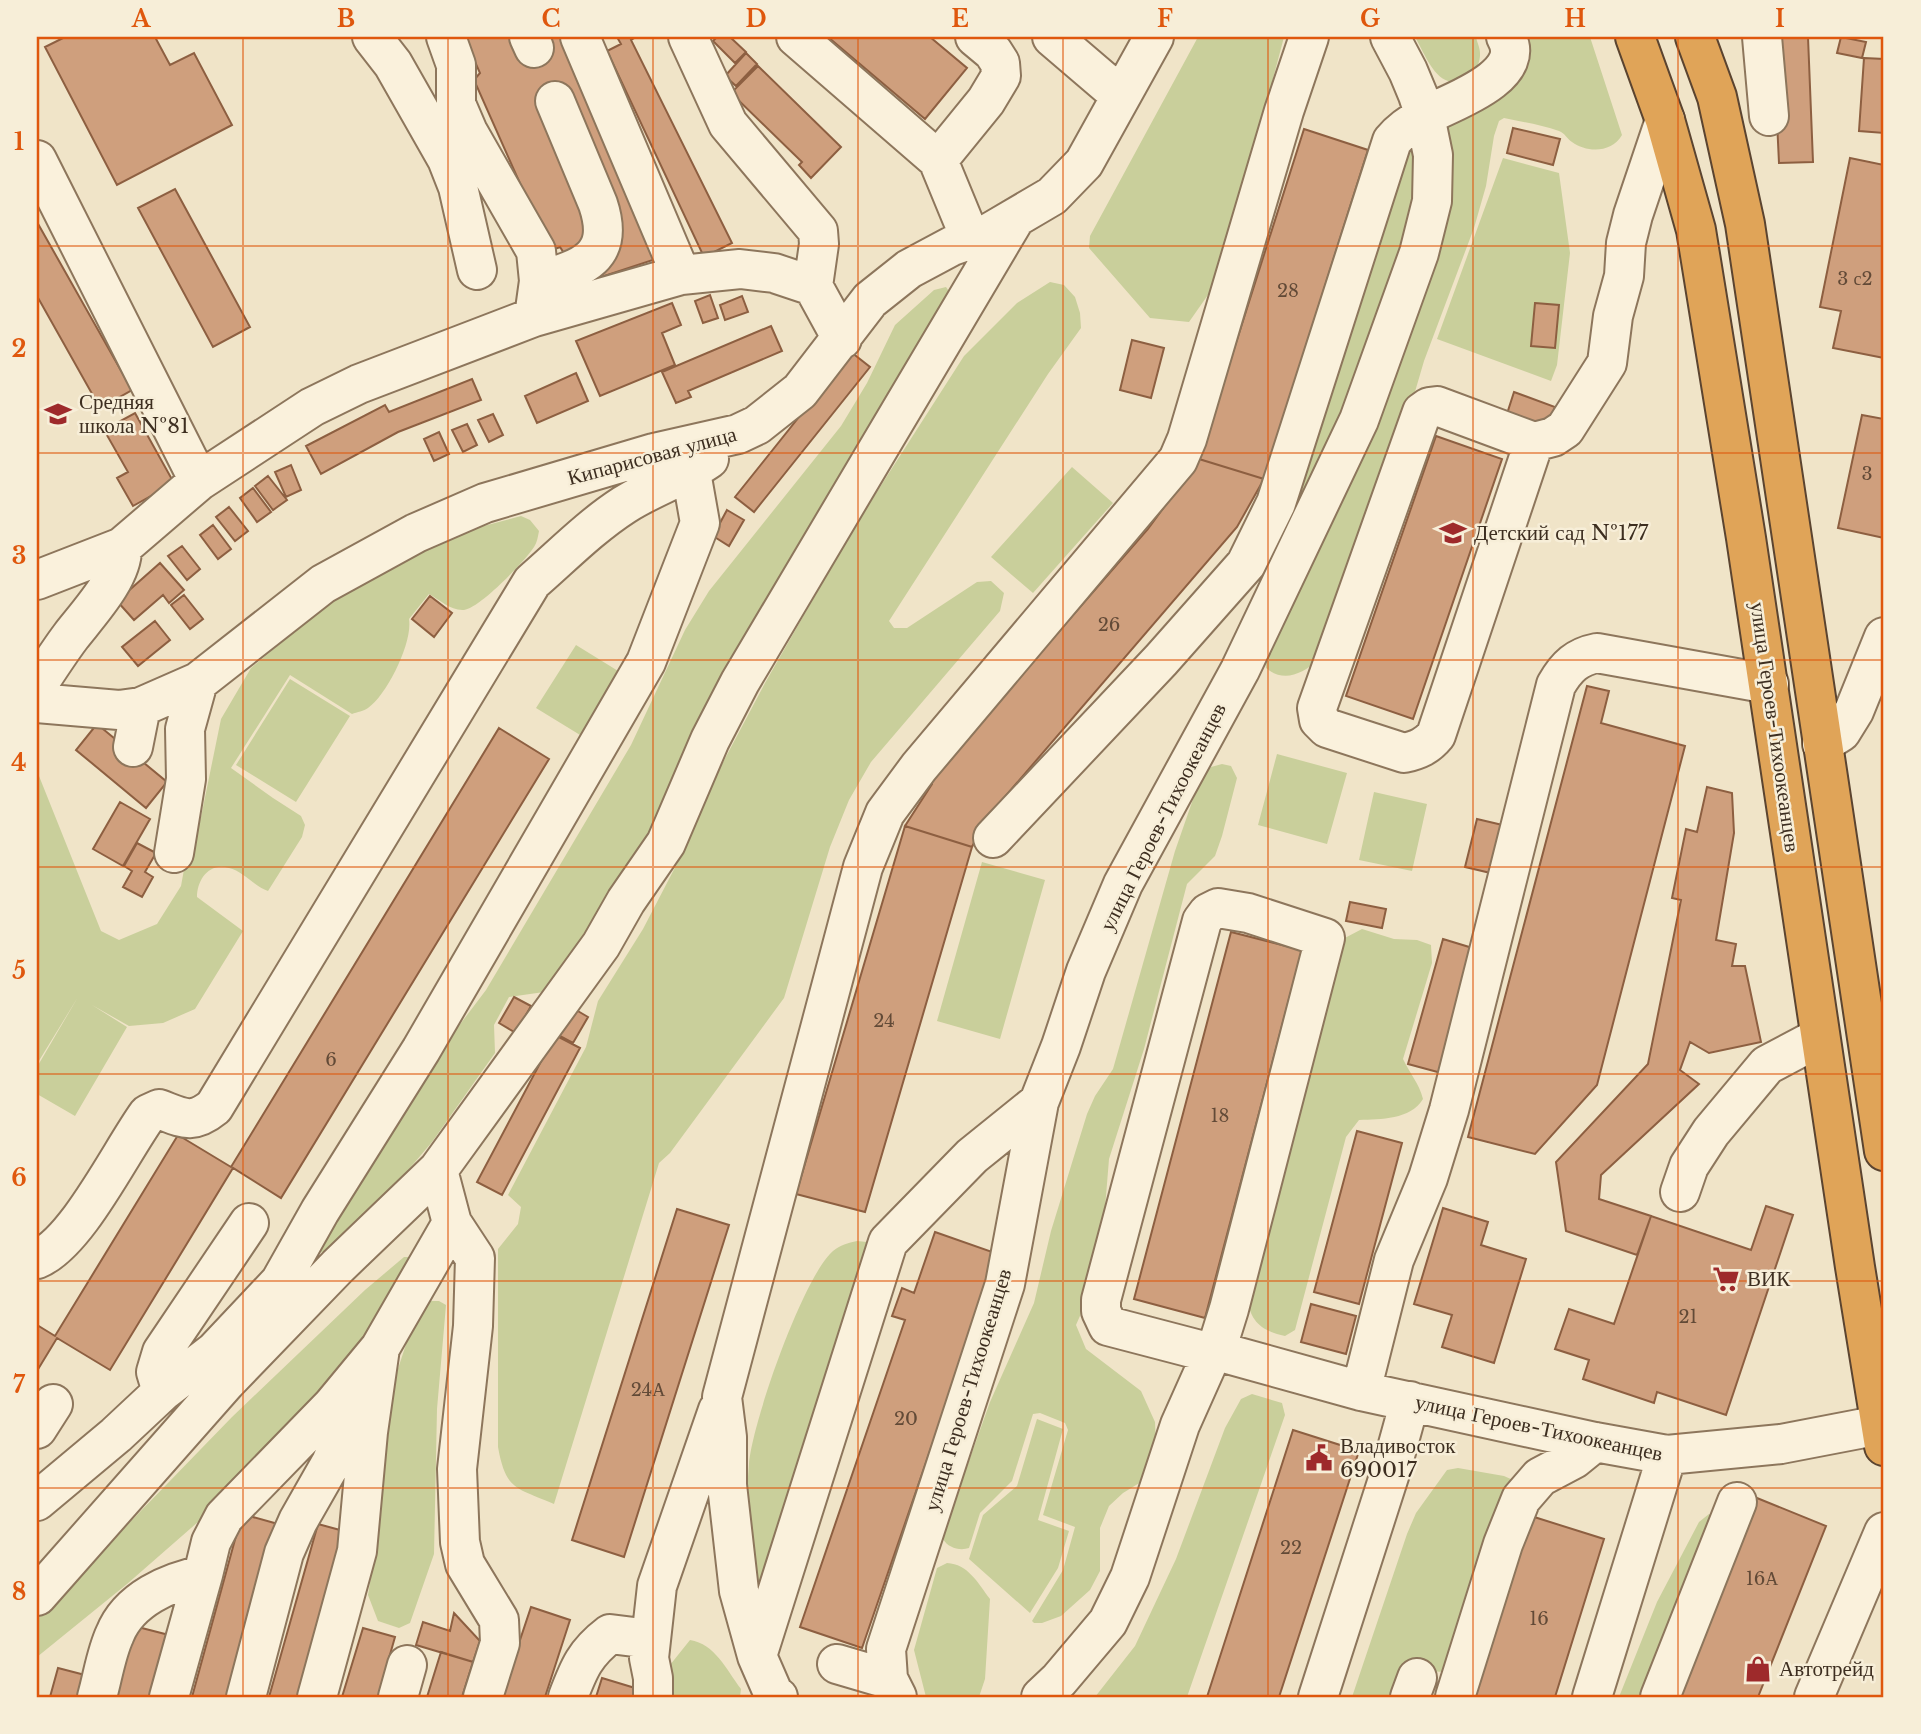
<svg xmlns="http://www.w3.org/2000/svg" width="1921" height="1734" viewBox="0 0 1921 1734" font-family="'Libre Baskerville',serif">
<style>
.green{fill:#c9cf9b}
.building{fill:#cf9f7d;stroke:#8d5f41;stroke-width:2}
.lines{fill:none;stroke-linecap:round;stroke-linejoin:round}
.minor-casing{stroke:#8d765c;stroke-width:42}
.highway-casing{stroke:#5b4430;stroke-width:42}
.minor{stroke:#faf1dc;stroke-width:38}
.highway{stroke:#e0a458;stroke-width:38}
.grid{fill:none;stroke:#df570d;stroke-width:2;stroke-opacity:0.55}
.labels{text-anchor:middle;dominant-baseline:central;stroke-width:5;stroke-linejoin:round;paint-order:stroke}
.number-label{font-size:18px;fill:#624a37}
.poi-label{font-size:21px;fill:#3d2e20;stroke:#f7eed8;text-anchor:start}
.street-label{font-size:21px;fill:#3d2e20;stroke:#f7eed8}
.neatline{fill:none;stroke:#df570d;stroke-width:2.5}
.grid-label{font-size:23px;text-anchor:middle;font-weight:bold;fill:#df570d}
</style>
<rect width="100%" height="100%" fill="#f0e4c8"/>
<path class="green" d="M1198 37H1284L1241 200 1210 292 1189 322 1150 318 1089 248 1090 236Z
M1415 37H1476C1477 42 1480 48 1480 53 1481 69 1465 88 1448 81 1432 76 1423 50 1415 37Z
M1524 37H1590L1622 135C1612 153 1587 153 1572 142 1567 139 1565 133 1559 131 1542 125 1522 122 1504 118L1499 121 1494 136 1486 186 1474 228 1424 361 1385 494 1318 660C1302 674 1284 683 1266 668L1265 656 1327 531 1372 425 1437 127Z
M1412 135 1420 200 1375 341 1302 500 1296 499Z
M1503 158 1559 173 1570 253 1557 365 1551 381 1437 339Z
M1050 282 1064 285 1075 297 1080 313 1081 328 1048 374 889 621 894 628H907L977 582 991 581 1004 593 1000 611 871 762 849 800 830 847 784 998 670 1153 659 1163 554 1504C516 1487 506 1491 498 1447V1249L518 1224 521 1207 508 1195 586 1047 598 1001 643 929 681 856 720 768 765 683 855 526 964 356 1017 303Z
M946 287 953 297 654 828 564 971 544 992 509 997 494 1025 495 1053 432 1142 387 1195 342 1240 322 1253 320 1250 404 1114 436 1056 486 990 631 745 685 630 709 591 841 426 867 383 895 325 934 290Z
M1072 467 1113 503 1033 593 991 557Z
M521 516 530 520 539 531C538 536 537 543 534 547 525 561 480 608 464 610 451 611 440 600 429 594L409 619C413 642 387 695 368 708 364 711 357 712 352 714L290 675 231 768 273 798 301 816 305 825 302 837 268 891C255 887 243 871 229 868 209 862 197 880 197 897L243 931 195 1009 163 1023 129 1026 92 1005 127 1027 75 1116 37 1094V1067L78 997 37 1064V771L101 931 119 940 157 924 181 886 189 842 201 817 221 719 251 668 351 584 465 531Z
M576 645 623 674 585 738 536 708Z
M290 679 350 716 296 802 236 765Z
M1277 754 1347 773 1327 844 1258 825Z
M1222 764 1231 766 1237 778 1222 836 1215 856 1187 884 1144 1049 1109 1159 1100 1270 1076 1325 1086 1349 1141 1391 1155 1422 1156 1446 1141 1482 1123 1493 1109 1506 1100 1528V1571L1090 1590 1061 1616 1042 1623H1034L1032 1621 1063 1570 1075 1527 1043 1515 1068 1430 1065 1423 1040 1413 1033 1414 1012 1481 980 1513 969 1548C960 1551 948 1548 943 1539V1534L990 1402 1034 1303 1051 1231 1087 1114 1095 1096 1113 1069 1175 851 1199 782 1211 767Z
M1374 792 1427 804 1412 871 1359 860Z
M982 862 1045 880 1000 1039 937 1021Z
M1362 929 1394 939 1417 940 1431 945 1432 963 1403 1059C1410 1074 1419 1083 1423 1099 1410 1120 1381 1119 1359 1120L1346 1137 1295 1330 1285 1336C1261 1331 1250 1321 1247 1297L1341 940Z
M857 1241 867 1242 872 1247 763 1585 756 1581C752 1542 745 1503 749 1464 752 1423 803 1277 833 1251 840 1245 848 1243 857 1241Z
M404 1257H410L413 1261 352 1361 238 1487 127 1584 37 1657V1618L232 1417 365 1290Z
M430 1301H439L446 1305 437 1409 434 1554 410 1623 399 1628 378 1621 368 1595 381 1516 384 1444 392 1387 413 1323Z
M1252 1394 1282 1403 1285 1415 1187 1697H1095L1135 1646 1176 1559 1225 1428 1241 1399Z
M1037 1419 1063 1429 1038 1520 1069 1531 1058 1568 1030 1613 969 1559 983 1515 1017 1486Z
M1458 1468 1504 1476 1513 1480 1444 1672 1427 1671 1401 1697H1352L1407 1534 1416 1513 1447 1470Z
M1709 1514 1719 1521 1652 1697H1619L1657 1602 1699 1522Z
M947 1563C968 1564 978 1583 990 1599L985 1679 979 1697H926L914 1650 937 1568Z
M690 1640C715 1644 726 1669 741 1689L740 1697H662L666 1670Z"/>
<path class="building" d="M65 37H155L170 65 194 53 232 125 117 185 45 47Z
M464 37H560L659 258 583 283 560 247 550 251 474 80 480 73Z
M617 37H636L631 40 732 243 704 257 607 51 621 44Z
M717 37H730L746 52 735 63 713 41Z
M828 37H930L967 68 925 119Z
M1773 37H1808L1813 162 1779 163Z
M1841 37 1866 42 1862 58 1837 53Z
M746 53 757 64 736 86 725 76Z
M1864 58 1884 59V133L1859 131Z
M758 66 841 147 811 178 799 165 802 162 731 93Z
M1513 128 1560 139 1553 165 1507 153Z
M1304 129 1368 150 1264 479 1199 459Z
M1850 158 1884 165V358L1833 348 1841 311 1820 307Z
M175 189 250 327 213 347 138 208Z
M37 222 132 390 100 408 37 296Z
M710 295 718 318 703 323 695 301Z
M742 296 748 312 725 320 720 305Z
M672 303 681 325 662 333 675 365 600 396 576 341Z
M1535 303 1559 305 1555 348 1531 346Z
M771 326 782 351 688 391 691 397 676 403 662 372Z
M1132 340 1164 348 1151 398 1120 390Z
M851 352 870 367 754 512 735 497Z
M576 373 588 401 537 423 525 396Z
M472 379 481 400 398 432 321 474 306 446 385 405 389 412Z
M1514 392 1555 407 1546 431 1506 417Z
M135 413 174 483 133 506 117 478 128 472 104 430Z
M493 414 503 435 489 442 478 420Z
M1862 415 1884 419V538L1838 528Z
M467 424 477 445 463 452 452 430Z
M439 432 449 454 434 461 424 439Z
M1436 436 1502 459 1413 719 1346 696Z
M1199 459 1264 479 1237 527 985 820 972 847 905 826 932 784 931 778 1148 529Z
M291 465 301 490 286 497 275 472Z
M268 476 287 500 273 510 255 486Z
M253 488 271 512 257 522 240 498Z
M229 507 248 531 235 541 216 517Z
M727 510 744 520 729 546 713 536Z
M213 525 231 549 218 559 200 535Z
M182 546 200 569 187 580 168 556Z
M160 563 184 590 169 603 163 595 134 620 117 601Z
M184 595 203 619 190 629 171 605Z
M430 596 452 613 434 637 412 619Z
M155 621 170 640 138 666 122 647Z
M1587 686 1609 691 1601 723 1685 746 1597 1085 1535 1154 1468 1137Z
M97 724 167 782 146 808 76 750Z
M499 728 549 759 281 1198 233 1168 110 1370 57 1338 37 1371V1325L55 1336 178 1135 231 1167Z
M1707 787 1732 793 1734 833 1716 940 1736 944 1732 966H1745L1761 1042 1709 1053 1690 1042 1680 1070 1699 1084 1601 1175 1599 1199 1651 1216 1637 1255 1566 1231 1556 1162 1648 1064 1681 900 1672 898 1686 829 1697 832Z
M120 802 150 819 123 866 93 849Z
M1477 819 1511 827 1499 875 1465 867Z
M905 826 972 847 865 1212 796 1194Z
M137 843 156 853 145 872 153 877 142 897 123 887 132 871 124 866Z
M1350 902 1386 909 1382 928 1346 921Z
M1231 932 1302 950 1205 1318 1134 1299Z
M1443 939 1479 950 1445 1074 1408 1064Z
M514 997 531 1006 516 1033 499 1023Z
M571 1007 588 1017 573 1043 556 1034Z
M555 1035 580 1048 502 1195 477 1182Z
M1357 1131 1402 1143 1359 1304 1314 1292Z
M1766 1206 1793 1215 1726 1415 1657 1392 1654 1403 1583 1379 1589 1360 1555 1349 1569 1309 1614 1324 1651 1216 1751 1250Z
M1443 1208 1488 1222 1481 1245 1526 1259 1494 1363 1442 1347 1452 1315 1414 1304Z
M677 1209 729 1225 624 1557 572 1540Z
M935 1232 998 1254 862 1648 800 1627 905 1320 892 1316 902 1288 914 1293Z
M1311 1304 1356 1316 1346 1354 1301 1342Z
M1293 1430 1359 1451 1279 1697H1207Z
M1752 1496 1826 1526 1758 1697H1672Z
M242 1514 278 1524 231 1697H192Z
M1531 1516 1604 1539 1555 1697H1474Z
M318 1524 351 1533 305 1697H269Z
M531 1607 570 1620 545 1697H501Z
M454 1613 480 1641 473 1662 416 1645 423 1622 450 1631Z
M134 1626 169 1635 152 1697H115Z
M363 1628 395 1637 378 1697H342Z
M441 1652 473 1662 462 1697H427Z
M58 1668 85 1675 79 1697H50Z
M602 1678 635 1688 633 1697H596Z"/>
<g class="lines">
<g class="minor-casing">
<path id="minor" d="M372 37 393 64 447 159 458 187 477 270
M446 37 456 65V104L468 132 536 251 539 281 534 317
M529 37 534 48
M580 37 681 275
M688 37 728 124 818 231 819 244 813 286 842 339
M796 37 938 160
M1052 37 1121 96
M1762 37 1769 116
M37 160 199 481
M971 240 938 160 986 101 1001 76 1000 63 993 52 975 37
M539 281C582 268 616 258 598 204L555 101
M1534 442 1436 735C1427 746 1418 750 1404 753L1327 728 1319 720 1317 708 1422 412 1429 407 1437 406 1534 442 1553 437 1565 429 1607 363 1613 316 1624 276 1626 243 1633 215 1665 120
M37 580 122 547 199 481 312 407 359 384 534 317 681 275 740 269 774 273 813 286
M37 686C48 669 59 652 71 636 88 614 124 576 122 547
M37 703 119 710 141 707 198 682 323 584 416 533 485 503 654 453 738 434 757 425 800 391 870 300 909 269 952 246 989 233 1052 196 1084 163 1154 37
M1822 744 1841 732 1854 711 1884 637
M133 747 141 707
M993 838 1161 660 1246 564 1276 503 1392 141C1401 130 1413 122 1426 115 1450 103 1529 76 1506 37
M174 853 186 779 185 729 198 682
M1218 908 1248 913 1325 938 1229 1309 1215 1354 1108 1326 1101 1311V1300L1202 921 1208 913Z
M438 1170 601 945 626 901 666 843 710 740 740 682 1014 220
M1680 1192 1689 1166 1711 1132 1767 1065 1820 1037
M37 1259C77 1243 121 1151 148 1114L159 1109C183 1118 192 1125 214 1107L532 582C562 556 590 527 624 505 652 487 682 478 709 459
M1361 1391 1394 1260 1428 1178 1449 1110 1556 685C1567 666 1577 657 1597 653L1769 684
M162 1392 156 1372 162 1352 249 1223
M37 1429 53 1404
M37 1501 116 1435 162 1392 215 1351 280 1282 320 1211 421 1050 646 662 700 523 691 472
M37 1596 226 1382 338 1266 438 1170 452 1223 475 1258 473 1326 457 1469 460 1542 465 1564 499 1620 500 1643 483 1697
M757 1656 888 1242 972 1156 1039 1102
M837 1664 888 1679
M97 1697C103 1676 106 1653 115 1634 129 1599 169 1582 203 1575L211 1542 224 1517 332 1406 380 1348 368 1432 357 1551 317 1697
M169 1697 203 1575
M246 1697 284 1553 298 1521 331 1463 380 1348 452 1223
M398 1697 407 1665
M568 1697C579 1668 585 1653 610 1634L650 1639
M653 1697V1678L649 1658 657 1586 718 1410
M778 1697 774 1695 757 1656 739 1591 727 1485V1437L722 1397 863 867 885 813 919 767 1178 460 1187 439 1284 111 1309 37
M897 1697 888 1679 886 1649 1005 1284 1039 1102 1061 1046 1086 971 1123 884 1240 670 1359 420 1419 253 1432 201 1433 155 1425 116 1418 95 1408 71 1390 37
M1041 1697 1059 1680 1108 1622 1130 1577 1180 1425 1209 1360 1215 1354 1224 1353 1361 1391 1595 1442 1667 1455 1781 1444 1880 1425
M1318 1697 1391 1470 1410 1401
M1410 1697 1417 1678
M1455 1697 1503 1544 1521 1499 1540 1477 1574 1459 1595 1442
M1592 1697 1667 1455
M1660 1697 1737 1502
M1814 1697 1884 1532"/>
</g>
<g class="highway-casing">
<path id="highway" d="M1635 37 1665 120 1696 230 1746 538 1855 1267 1884 1446
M1695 37 1717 97 1745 224 1884 1151"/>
</g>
<use href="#minor" class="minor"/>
<use href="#highway" class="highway"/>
</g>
<path class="grid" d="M243 37V1697M448 37V1697M653 37V1697M858 37V1697M1063 37V1697M1268 37V1697M1473 37V1697M1678 37V1697M37 246H1884M37 453H1884M37 660H1884M37 867H1884M37 1074H1884M37 1281H1884M37 1488H1884"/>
<defs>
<g id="school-bare" transform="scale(2.1)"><path d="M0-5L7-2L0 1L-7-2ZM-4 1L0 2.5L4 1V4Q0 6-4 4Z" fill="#9e2a2b" stroke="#f7eed8" stroke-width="2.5" paint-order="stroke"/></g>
<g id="supermarket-bare" transform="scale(2.1)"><path d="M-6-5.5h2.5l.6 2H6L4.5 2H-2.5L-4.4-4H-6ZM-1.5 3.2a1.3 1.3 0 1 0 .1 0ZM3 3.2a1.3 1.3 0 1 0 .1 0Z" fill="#9e2a2b" stroke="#f7eed8" stroke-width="2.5" paint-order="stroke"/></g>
<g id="civic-bare" transform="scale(2.1)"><path d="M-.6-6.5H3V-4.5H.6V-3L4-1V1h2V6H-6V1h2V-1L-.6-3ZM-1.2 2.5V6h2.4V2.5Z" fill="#9e2a2b" stroke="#f7eed8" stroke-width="2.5" paint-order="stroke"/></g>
<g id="shop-bare" transform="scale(2.1)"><path d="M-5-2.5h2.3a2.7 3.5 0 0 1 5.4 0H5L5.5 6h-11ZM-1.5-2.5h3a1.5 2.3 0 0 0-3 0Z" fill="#9e2a2b" stroke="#f7eed8" stroke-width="2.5" paint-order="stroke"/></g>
</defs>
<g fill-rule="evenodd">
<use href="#school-bare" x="58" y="414"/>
<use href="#school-bare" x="1453" y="533"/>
<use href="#supermarket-bare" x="1726" y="1279"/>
<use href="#civic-bare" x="1319" y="1458"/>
<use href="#shop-bare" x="1758" y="1669"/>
</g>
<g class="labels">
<g class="number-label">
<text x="1855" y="279">3 с2</text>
<text x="1288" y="291">28</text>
<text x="1867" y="474">3</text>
<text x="1109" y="625">26</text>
<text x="884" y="1021">24</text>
<text x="331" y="1060">6</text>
<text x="1220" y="1116">18</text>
<text x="1688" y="1317">21</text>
<text x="648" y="1390">24А</text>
<text x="906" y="1419">20</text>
<text x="1291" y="1548">22</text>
<text x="1762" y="1579">16А</text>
<text x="1539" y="1619">16</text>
</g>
<g class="poi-label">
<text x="79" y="402">Средняя<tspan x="79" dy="24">школа №81</tspan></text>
<text x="1474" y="533">Детский сад №177</text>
<text x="1747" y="1279">ВИК</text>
<text x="1340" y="1446">Владивосток<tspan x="1340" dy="24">690017</tspan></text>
<text x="1779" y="1669">Автотрейд</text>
</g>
<g class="street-label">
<text transform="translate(652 456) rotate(-15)">Кипарисовая улица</text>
<text transform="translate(1775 727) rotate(82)">улица Героев-Тихоокеанцев</text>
<text transform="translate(1163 817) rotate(-63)">улица Героев-Тихоокеанцев</text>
<text transform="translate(968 1390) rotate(-73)">улица Героев-Тихоокеанцев</text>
<text transform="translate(1539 1428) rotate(12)">улица Героев-Тихоокеанцев</text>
</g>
</g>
<rect width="1921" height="1734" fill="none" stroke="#f7eed8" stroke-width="77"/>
<rect x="38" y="38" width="1844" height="1658" class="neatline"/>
<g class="grid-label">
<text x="141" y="27">A</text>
<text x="346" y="27">B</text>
<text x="551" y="27">C</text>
<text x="756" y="27">D</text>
<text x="960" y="27">E</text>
<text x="1165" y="27">F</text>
<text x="1370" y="27">G</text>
<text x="1575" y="27">H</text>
<text x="1780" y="27">I</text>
<text x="19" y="150">1</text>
<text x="19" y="357">2</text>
<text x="19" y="564">3</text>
<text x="19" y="771">4</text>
<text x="19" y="979">5</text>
<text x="19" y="1186">6</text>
<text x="19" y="1393">7</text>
<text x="19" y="1600">8</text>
</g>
</svg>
